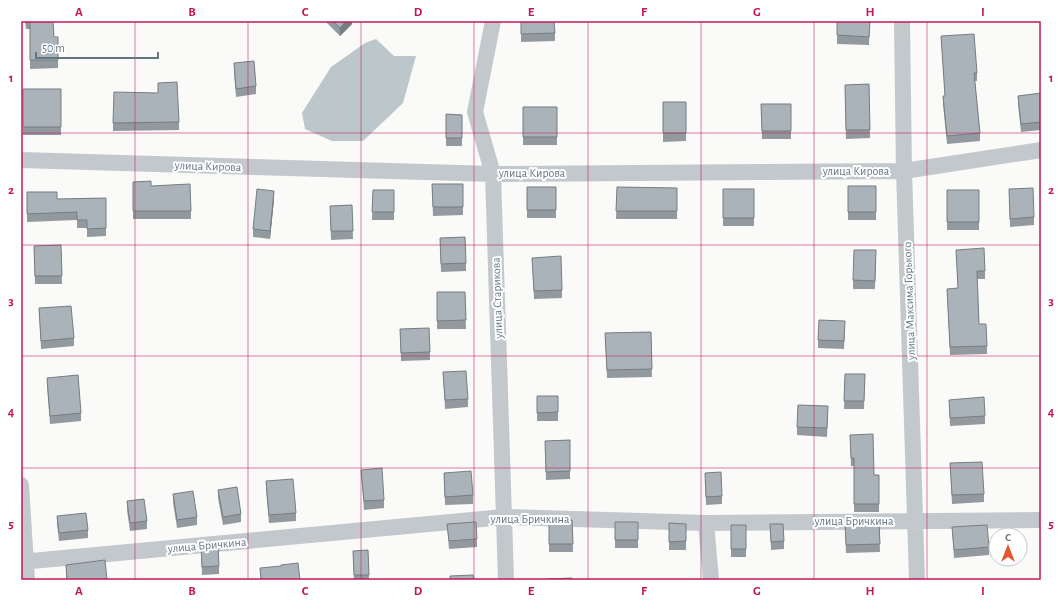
<svg xmlns="http://www.w3.org/2000/svg" width="1062" height="601" viewBox="0 0 1062 601" font-family="'Alegreya Sans',sans-serif">
<style>
.water{fill:#bbc7cb}
.lines{fill:none;stroke-linecap:round;stroke-linejoin:round}
.minor{stroke:#c3c8cc;stroke-width:16}
.wall{fill:#929a9f}
.shaded-wall{fill:#777d82}
.building{fill:#aab3b9;stroke:#777d82}
.grid{fill:none;stroke:#c2185b;stroke-width:1;stroke-opacity:0.55}
.labels{text-anchor:middle;dominant-baseline:central;stroke-width:4;stroke-linejoin:round;paint-order:stroke}
.street-label{font-size:12px;fill:#657683;stroke:#fff}
.neatline{fill:none;stroke:#c2185b;stroke-width:1.5}
.grid-label{font-size:13px;text-anchor:middle;font-weight:bold;fill:#c2185b}
</style>
<rect width="100%" height="100%" fill="#fafaf8"/>
<path class="water" d="M376 39 394 56H416L403 103 363 141H332L305 129 302 113 331 67 365 43Z"/>
<g class="lines">
<path class="minor" d="M493 21 475 112 493 174 506 580
M902 21 904 171 917 580
M21 160 493 174 904 171 1041 150
M21 485 27 580
M706 523 711 580
M21 562 504 517 706 523 1041 520"/>
</g>
<path class="wall" d="M25 21H53L54 37H58V68L30 69V29H26Z
M325 21H352V24L340 36Z
M521 21 555 33V41L521 42Z
M870 21 869 45 837 44V35Z
M941 36 977 73V81H975L980 133V141L947 144 943 104V96H945Z
M234 63 256 86V94L236 97 234 72Z
M869 84 870 138 846 139 845 85Z
M23 89H61V135H23Z
M158 93 179 122V130L113 131V123Z
M1041 93V130L1021 132 1018 104V96Z
M663 102H686V141L663 142Z
M761 104H791V139H762Z
M523 107H557V145H523Z
M446 114 462 115V146H446Z
M133 182 151 186 191 211V219H133Z
M432 184H463V215L433 216Z
M848 186H876V220H848Z
M527 187H556V218H527Z
M617 187 677 188V219H616Z
M723 189H754V226H723Z
M1009 189 1034 217V225L1010 227Z
M373 190H394V220H372Z
M947 190H979V230H947Z
M27 192 57 199 106 198V236L87 237V228H77V220L27 222Z
M274 199 270 239 253 237V229Z
M352 205 353 239 331 240 330 206Z
M440 238 466 263V271L441 272Z
M61 245 62 284H35L34 246Z
M956 250 985 271V279H977L979 324 987 346V354L950 355 947 289 958 288Z
M532 258 562 290V298L534 299Z
M876 258 875 289H853V280Z
M437 292H465L466 329H437Z
M39 308 74 338V346L41 349Z
M400 329 430 352V360L401 361Z
M845 329 844 349 818 348V340Z
M651 332 652 377 607 378 605 333Z
M443 372 468 399V407L445 409Z
M845 374H865L864 409H844Z
M47 378 81 413V421L50 424 47 386Z
M537 396H558V421H537Z
M949 400 985 416V424L950 426Z
M828 414 827 437 797 435V427Z
M850 435 874 475H879V512H854V466H851Z
M570 440V479L546 480 545 441Z
M950 463 984 494V502L952 504Z
M361 470 384 500V508L364 510Z
M444 473 473 495V504L445 505Z
M705 473 722 496V504L706 505Z
M266 481 296 513V521L269 523 266 489Z
M218 490 241 514V522L223 525 218 498Z
M173 494 197 517V525L177 528 173 502Z
M127 501 147 521V529L130 531 127 510Z
M57 516 88 530V538L59 541 57 524Z
M549 520H572L573 552H549Z
M615 522H638V548H615Z
M669 523 686 524V550H669Z
M845 523H879L880 552 846 553Z
M447 524 477 539V547L449 549Z
M770 524 784 541V549L771 550Z
M731 525H746V557H731Z
M952 527 989 547V555L954 558Z
M201 547 219 566V574L202 575Z
M368 550 369 580H354L353 551Z
M66 565 107 580H66Z"/>
<path class="shaded-wall" d="M346 21H352V24L340 36V28Z
M274 191V199L270 239V231Z"/>
<path class="building" d="M30 21H53L54 37H58V60H30Z
M333 21H346L340 28Z
M521 21H554L555 33 521 34Z
M837 21H870L869 37 837 35Z
M974 34 977 73H974L980 133 947 136 943 96H945L941 36Z
M254 61 256 86 236 89 234 63Z
M177 82 179 122 113 123 114 92 158 93V83Z
M869 84 870 130H846L845 85Z
M23 89H61V127H23Z
M1041 93V122L1021 124 1018 96Z
M663 102H686V133H663Z
M761 104H791V131H762Z
M523 107H557V137H523Z
M446 114 462 115V138H446Z
M151 181V186L190 184 191 211H133V182Z
M432 184H463V207H433Z
M848 186H876V212H848Z
M527 187H556V210H527Z
M617 187 677 188V211H616Z
M1033 188 1034 217 1010 219 1009 189Z
M257 189 274 191 270 231 253 229Z
M723 189H754V218H723Z
M373 190H394V212H372Z
M947 190H979V222H947Z
M27 192H57V199L106 198V228L87 229V220H77V212L27 214Z
M352 205 353 231H331L330 206Z
M465 237 466 263 441 264 440 238Z
M61 245 62 276H35L34 246Z
M984 248 985 271H977L979 324H986L987 346 950 347 947 289 958 288 956 250Z
M854 250H876L875 281 853 280Z
M561 256 562 290 534 291 532 258Z
M437 292H465L466 320 437 321Z
M71 306 74 338 41 341 39 308Z
M819 320 845 321 844 341 818 340Z
M429 328 430 352 401 353 400 329Z
M651 332 652 369 607 370 605 333Z
M466 371 468 399 445 400 443 372Z
M845 374H865L864 401H844Z
M78 375 81 413 50 416 47 378Z
M537 396H558V412L537 413Z
M984 397 985 416 950 418 949 400Z
M798 405 828 406 827 428 797 427Z
M873 434 874 475H879V504H854V458H851L850 435Z
M570 440V471L546 472 545 441Z
M982 462 984 494 952 495 950 463Z
M382 468 384 500 364 501 361 470Z
M471 471 473 495 445 497 444 473Z
M721 472 722 496 706 497 705 473Z
M293 479 296 513 269 515 266 481Z
M237 487 241 514 223 517 218 490Z
M193 491 197 517 177 520 173 494Z
M144 499 147 521 130 523 127 501Z
M86 513 88 530 59 533 57 516Z
M549 520H572L573 544H549Z
M476 522 477 539 449 541 447 524Z
M615 522H638V540H615Z
M669 523 686 524V541L669 542Z
M845 523H879L880 544 846 545Z
M770 524H783L784 541 771 542Z
M731 525H746V549H731Z
M987 525 989 547 954 550 952 527Z
M218 545 219 566 202 567 201 547Z
M368 550 369 575H354L353 551Z
M105 560 107 580H67L66 565Z
M298 563 300 580H261L260 568 281 566V565Z
M473 575 474 580H450V576Z
M572 578V580H547V579Z"/>
<path class="grid" d="M135 21V580M248 21V580M361 21V580M474 21V580M588 21V580M701 21V580M814 21V580M927 21V580M21 133H1041M21 245H1041M21 356H1041M21 468H1041"/>
<g class="labels">
<g class="street-label">
<text transform="translate(208 166) rotate(2)">улица Кирова</text>
<text x="856" y="171">улица Кирова</text>
<text x="532" y="173">улица Кирова</text>
<text transform="translate(497 298) rotate(-92)">улица Старикова</text>
<text transform="translate(909 301) rotate(-92)">улица Максима Горького</text>
<text x="530" y="519">улица Бричкина</text>
<text x="854" y="521">улица Бричкина</text>
<text transform="translate(207 545) rotate(-5)">улица Бричкина</text>
</g>
</g>
<rect width="1062" height="601" fill="none" stroke="#ffffff" stroke-width="44"/>
<g transform="translate(1008 547)"><circle r="19" fill="#ffffff" stroke="#c1c8cd"/>
<path d="M0-3L7 15L0 10L-7 15Z" fill="#e4572e"/>
<text y="-6" font-size="11" font-weight="bold" text-anchor="middle" fill="#657683">С</text>
</g>
<path d="M36 52v6h122v-6" fill="none" stroke="#657683" stroke-width="2"/>
<text x="42" y="52" font-size="12" fill="#657683" stroke="#ffffff" stroke-width="3" paint-order="stroke">50 m</text>
<rect x="22" y="22" width="1018" height="557" class="neatline"/>
<g class="grid-label">
<text x="79" y="16">A</text>
<text x="192" y="16">B</text>
<text x="305" y="16">C</text>
<text x="418" y="16">D</text>
<text x="531" y="16">E</text>
<text x="644" y="16">F</text>
<text x="757" y="16">G</text>
<text x="870" y="16">H</text>
<text x="983" y="16">I</text>
<text x="11" y="82">1</text>
<text x="1051" y="82">1</text>
<text x="11" y="194">2</text>
<text x="1051" y="194">2</text>
<text x="11" y="305">3</text>
<text x="1051" y="305">3</text>
<text x="11" y="416">4</text>
<text x="1051" y="416">4</text>
<text x="11" y="528">5</text>
<text x="1051" y="528">5</text>
<text x="79" y="595">A</text>
<text x="192" y="595">B</text>
<text x="305" y="595">C</text>
<text x="418" y="595">D</text>
<text x="531" y="595">E</text>
<text x="644" y="595">F</text>
<text x="757" y="595">G</text>
<text x="870" y="595">H</text>
<text x="983" y="595">I</text>
</g>
</svg>
